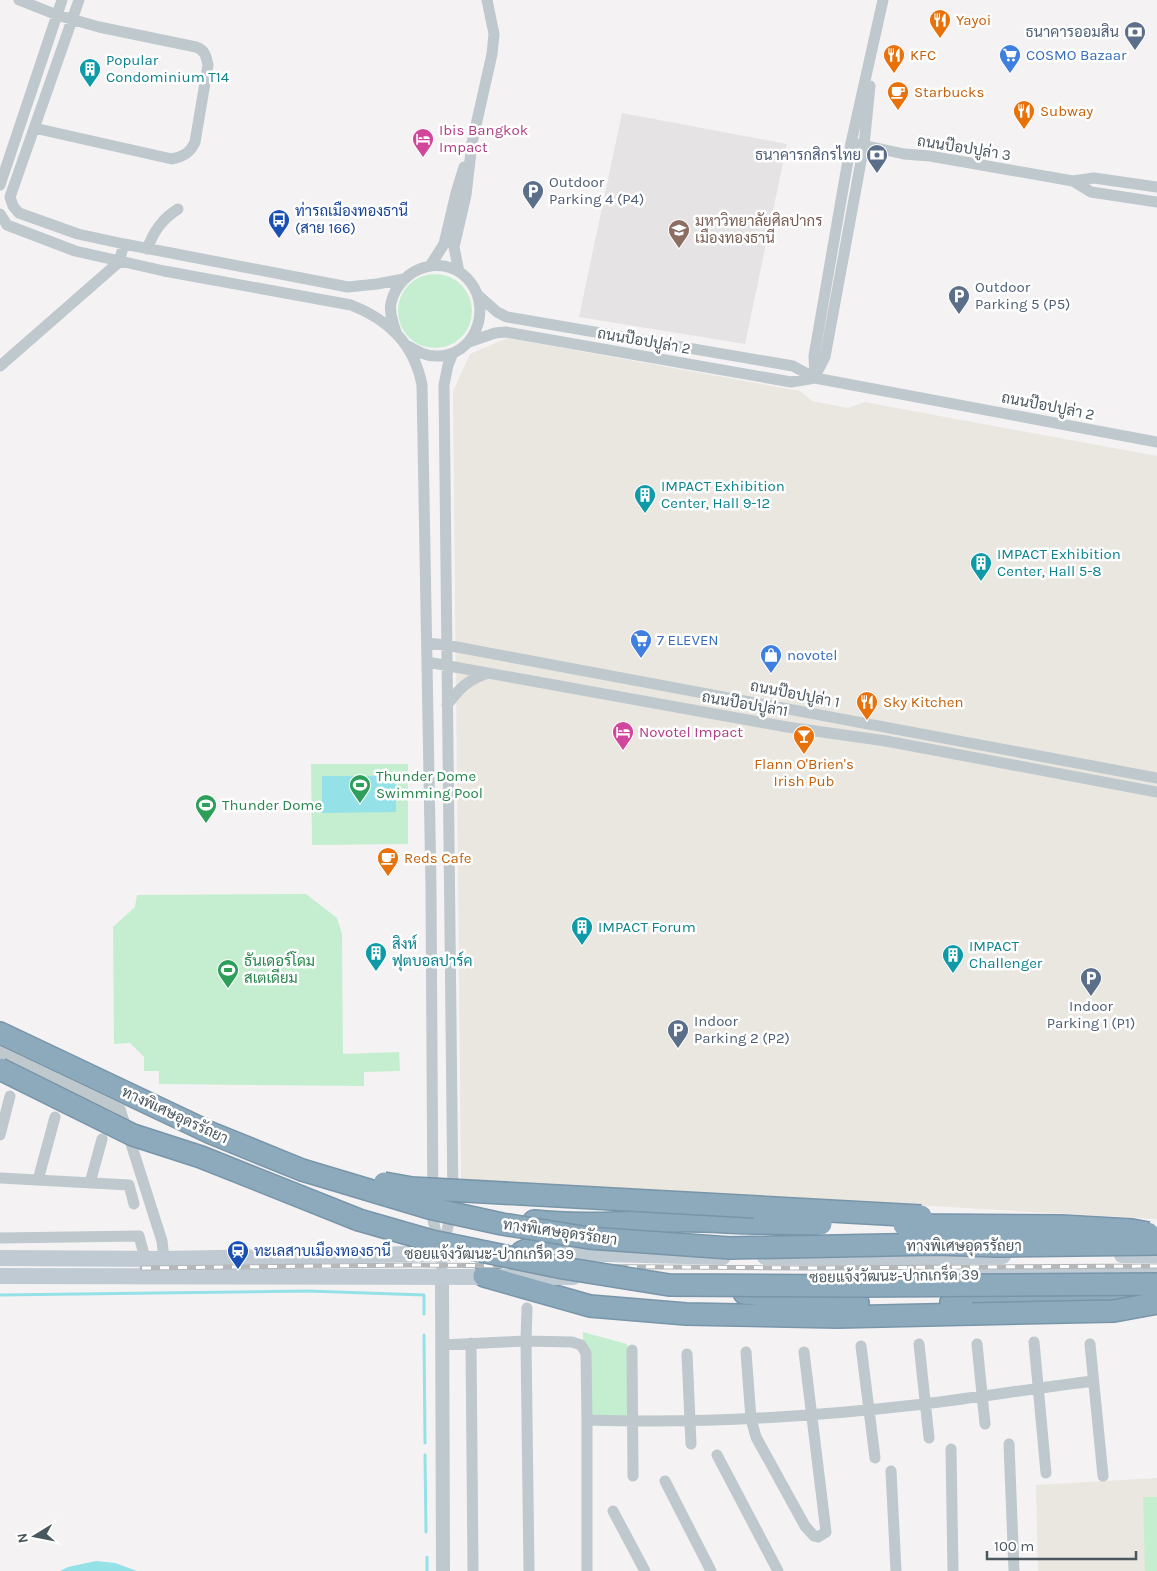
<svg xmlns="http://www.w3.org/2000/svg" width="1157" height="1571" viewBox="0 0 1157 1571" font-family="Karla,Sarabun,sans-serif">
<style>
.commercial{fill:#eae6e0}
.education{fill:#e5e3e3}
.green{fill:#c4eecf}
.water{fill:#94e1e8}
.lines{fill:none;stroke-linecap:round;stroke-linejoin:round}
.stream{stroke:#94e1e8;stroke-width:3}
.motorway-casing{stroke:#7895a9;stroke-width:24}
.minor{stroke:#bec8cd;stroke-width:11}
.tertiary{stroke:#bec8cd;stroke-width:14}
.secondary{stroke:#bfcad2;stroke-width:16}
.motorway{stroke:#8daabd;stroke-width:21}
.rail-casing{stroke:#b4b8bb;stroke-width:5}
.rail{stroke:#fff;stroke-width:3;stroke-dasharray:9;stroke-linecap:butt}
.motorway-bridge-casing{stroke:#7895a9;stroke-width:24;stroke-linecap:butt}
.motorway-bridge{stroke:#8daabd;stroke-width:21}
.labels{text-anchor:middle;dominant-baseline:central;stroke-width:5;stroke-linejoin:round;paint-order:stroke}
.food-label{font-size:15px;fill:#c56008;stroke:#fff;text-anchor:start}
.service-label{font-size:15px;fill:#4e5e75;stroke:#fff;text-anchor:start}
.shop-label{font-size:15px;fill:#366cbe;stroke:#fff;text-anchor:start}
.culture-label{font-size:15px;fill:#0d838f;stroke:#fff;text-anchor:start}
.hotel-label{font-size:15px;fill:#b23c85;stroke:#fff;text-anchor:start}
.street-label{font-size:15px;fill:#4a575e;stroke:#fff}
.transit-label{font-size:15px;fill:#164399;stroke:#fff;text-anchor:start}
.education-label{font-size:15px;fill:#785e54;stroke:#fff;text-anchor:start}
.leisure-label{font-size:15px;fill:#27864d;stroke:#fff;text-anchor:start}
</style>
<rect width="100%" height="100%" fill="#f4f2f2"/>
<path class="commercial" d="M507 338 800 391 812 401 848 408 864 402 1157 456V1219L461 1179 453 391 470 354Z
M1157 1478V1571H1038L1036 1485Z"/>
<path class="education" d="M622 113 787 144 745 344 579 317Z"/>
<path class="green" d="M398 311a37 37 0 1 1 74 0a37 37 0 1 1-74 0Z
M311 764H408V844L312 845Z
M306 894 337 918 342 934 343 1054 399 1052 400 1071 364 1072V1086L159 1084V1071H144V1057L130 1043 114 1044 113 927 135 907 137 895Z
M583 1332 627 1344 629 1416 584 1415Z
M1143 1497H1157V1571H1145Z"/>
<path class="water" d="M322 776H395L396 812 322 813Z
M96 1561 115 1563 137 1571H60L68 1567Z"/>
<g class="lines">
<path class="stream" d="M0 1295 308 1291 424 1295V1314
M424 1335 425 1443
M425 1455 426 1532
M427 1557V1571"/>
<g class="motorway-casing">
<path id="motorway" d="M0 1033 211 1133 302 1170
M534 1221C581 1226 628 1222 675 1221 705 1220 734 1223 763 1223
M522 1252 550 1240 574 1234
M484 1276 590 1306 686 1314 837 1317 972 1314
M744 1293 838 1303H858
M951 1302 1106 1299 1140 1306"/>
</g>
<path class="minor" d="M19 0 57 15 99 27 196 47C205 50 206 56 208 65L195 142C190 153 184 156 172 159L34 128
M79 0 10 197 13 206 19 213 78 234 124 244 348 287 377 284 404 279
M858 144 904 154 930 156 1073 181 1094 178 1157 187
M1073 181 1091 192 1157 202
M0 185 62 0
M0 214 7 225 75 251 164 271 351 305C389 320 414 344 422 385L431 888 433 1220 441 1253 442 1277
M147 249C154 231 162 219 178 209
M430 266 444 244 456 193 464 167
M459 272 454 247 466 195 472 143 492 54 494 34 487 0
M478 295 497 312 507 317 793 366 815 378 1157 442
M396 332C393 323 389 313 391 303 399 266 448 251 471 283 492 311 474 357 436 356 425 356 417 351 408 346
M469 342 495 333 506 332 791 382 815 378
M0 366 119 262 124 244
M815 376 825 357 864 145 870 86
M815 378 814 356 851 143 883 0
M427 643 446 645 1157 778
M427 662 787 727 886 741 1157 792
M447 705C460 688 467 680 488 673
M0 1052 120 1109 162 1241 164 1259
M0 1135 10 1096
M0 1178 129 1185 134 1204
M38 1180 55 1117
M90 1183 102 1139
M0 1238 139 1236 145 1258
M443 1248 453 1204 444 385 448 365 453 353
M527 1308 526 1341 529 1571
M1034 1342 1046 1473
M471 1343 473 1571
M919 1344 929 1438
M977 1344 985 1424
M1090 1344 1103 1476
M442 1345 526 1341 572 1342 581 1345 586 1353 587 1420C700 1424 812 1417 924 1404 980 1397 1037 1388 1093 1381
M861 1346 875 1458
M632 1350 633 1476
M746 1352 751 1419 756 1437 805 1526 814 1536 818 1537 826 1532 804 1352
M687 1354 691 1444
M587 1420V1571
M1009 1444 1014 1571
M951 1449 953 1571
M717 1455 778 1571
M891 1471 896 1571
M665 1481 711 1571
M613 1511 645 1571"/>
<path class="tertiary" d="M442 1277 443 1571"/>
<path class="secondary" d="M527 1252 723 1257
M1122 1255H1157
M765 1257 879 1258 1003 1256
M0 1258 164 1259 460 1253
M980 1275 1157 1272
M0 1276 573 1277"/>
<use href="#motorway" class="motorway"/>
<g class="rail-casing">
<path id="rail" d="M142 1268 410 1265 805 1268 1157 1266"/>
</g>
<use href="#rail" class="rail"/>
<g class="motorway-bridge-casing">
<path id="motorway-bridge" d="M0 1069 133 1135 201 1157 359 1220 432 1241 563 1268 669 1285 856 1286 1157 1284
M302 1170 429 1208 502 1224 589 1238 730 1248 937 1244 997 1246 1157 1244
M384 1183 412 1188 921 1216
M763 1223 821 1224
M904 1225 1061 1226 1132 1230 1148 1233
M972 1314 1114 1311 1157 1303"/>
</g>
<use href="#motorway-bridge" class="motorway-bridge"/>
</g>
<defs>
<g id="restaurant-pin" transform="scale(1.125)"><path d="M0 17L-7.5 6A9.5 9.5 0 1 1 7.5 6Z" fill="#e8710a" stroke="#fff"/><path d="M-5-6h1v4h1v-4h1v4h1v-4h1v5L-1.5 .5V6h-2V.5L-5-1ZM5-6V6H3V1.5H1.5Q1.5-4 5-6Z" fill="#fff"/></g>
<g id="bank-pin" transform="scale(1.125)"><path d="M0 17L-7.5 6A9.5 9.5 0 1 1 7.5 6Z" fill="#5c6f8a" stroke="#fff"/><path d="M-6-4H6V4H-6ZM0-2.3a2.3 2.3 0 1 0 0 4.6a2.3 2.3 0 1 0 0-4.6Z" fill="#fff"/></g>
<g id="supermarket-pin" transform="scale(1.125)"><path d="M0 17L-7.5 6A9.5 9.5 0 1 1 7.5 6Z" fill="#3f7fe0" stroke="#fff"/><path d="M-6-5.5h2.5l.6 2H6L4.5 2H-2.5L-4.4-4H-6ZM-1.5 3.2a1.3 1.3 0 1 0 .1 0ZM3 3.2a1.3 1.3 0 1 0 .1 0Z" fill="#fff"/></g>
<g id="building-pin" transform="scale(1.125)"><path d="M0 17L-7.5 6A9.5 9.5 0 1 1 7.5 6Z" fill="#0f9aa8" stroke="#fff"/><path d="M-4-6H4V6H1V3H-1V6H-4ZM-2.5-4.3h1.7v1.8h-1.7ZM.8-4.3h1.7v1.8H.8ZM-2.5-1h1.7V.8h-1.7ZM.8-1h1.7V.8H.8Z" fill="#fff"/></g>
<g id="cafe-pin" transform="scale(1.125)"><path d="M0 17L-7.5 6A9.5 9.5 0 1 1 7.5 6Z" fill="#e8710a" stroke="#fff"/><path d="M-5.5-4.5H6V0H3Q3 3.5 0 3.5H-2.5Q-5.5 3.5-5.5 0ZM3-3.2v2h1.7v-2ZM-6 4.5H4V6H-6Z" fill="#fff"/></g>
<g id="hotel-pin" transform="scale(1.125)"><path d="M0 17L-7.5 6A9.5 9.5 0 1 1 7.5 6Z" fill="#d1479c" stroke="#fff"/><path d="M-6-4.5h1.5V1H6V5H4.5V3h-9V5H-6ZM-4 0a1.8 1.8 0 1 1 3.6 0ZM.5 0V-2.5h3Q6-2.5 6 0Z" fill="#fff"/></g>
<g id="parking-pin" transform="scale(1.125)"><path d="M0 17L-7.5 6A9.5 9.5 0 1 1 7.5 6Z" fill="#5c6f8a" stroke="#fff"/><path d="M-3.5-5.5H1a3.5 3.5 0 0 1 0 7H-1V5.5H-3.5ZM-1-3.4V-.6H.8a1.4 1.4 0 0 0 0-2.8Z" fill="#fff"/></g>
<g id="bus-pin" transform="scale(1.125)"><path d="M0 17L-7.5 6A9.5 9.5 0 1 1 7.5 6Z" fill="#1a4fb4" stroke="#fff"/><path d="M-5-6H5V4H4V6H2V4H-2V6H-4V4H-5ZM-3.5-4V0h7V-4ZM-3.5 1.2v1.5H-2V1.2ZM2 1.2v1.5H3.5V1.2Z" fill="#fff"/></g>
<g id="university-pin" transform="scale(1.125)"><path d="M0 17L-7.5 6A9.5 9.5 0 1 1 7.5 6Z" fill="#8d6e63" stroke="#fff"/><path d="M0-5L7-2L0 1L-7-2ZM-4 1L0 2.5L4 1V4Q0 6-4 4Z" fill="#fff"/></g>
<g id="shop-pin" transform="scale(1.125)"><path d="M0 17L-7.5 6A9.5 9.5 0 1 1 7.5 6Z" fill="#3f7fe0" stroke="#fff"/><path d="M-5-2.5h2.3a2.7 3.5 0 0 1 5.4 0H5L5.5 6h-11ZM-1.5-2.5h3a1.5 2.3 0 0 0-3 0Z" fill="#fff"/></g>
<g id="bar-pin" transform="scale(1.125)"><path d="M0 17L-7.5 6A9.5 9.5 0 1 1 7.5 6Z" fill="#e8710a" stroke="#fff"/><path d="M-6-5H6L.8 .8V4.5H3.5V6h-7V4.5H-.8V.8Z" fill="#fff"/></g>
<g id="stadium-pin" transform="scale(1.125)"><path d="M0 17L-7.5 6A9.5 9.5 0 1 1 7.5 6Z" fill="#2e9e5b" stroke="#fff"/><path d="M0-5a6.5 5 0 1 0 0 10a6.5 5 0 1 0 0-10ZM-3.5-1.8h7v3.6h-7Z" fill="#fff"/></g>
<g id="station-pin" transform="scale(1.125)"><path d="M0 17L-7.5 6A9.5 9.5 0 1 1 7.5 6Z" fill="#1a4fb4" stroke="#fff"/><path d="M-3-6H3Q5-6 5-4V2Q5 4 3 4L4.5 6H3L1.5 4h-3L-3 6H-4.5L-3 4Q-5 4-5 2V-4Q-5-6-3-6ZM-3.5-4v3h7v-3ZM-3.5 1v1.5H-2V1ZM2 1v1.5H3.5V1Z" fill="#fff"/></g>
</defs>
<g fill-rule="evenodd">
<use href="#restaurant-pin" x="940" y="20"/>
<use href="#bank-pin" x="1135" y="32"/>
<use href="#restaurant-pin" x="894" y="55"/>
<use href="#supermarket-pin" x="1010" y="55"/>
<use href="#building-pin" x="90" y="69"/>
<use href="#cafe-pin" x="898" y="92"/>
<use href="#restaurant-pin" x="1024" y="111"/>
<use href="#hotel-pin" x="423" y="139"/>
<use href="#bank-pin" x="877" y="155"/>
<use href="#parking-pin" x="533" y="191"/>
<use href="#bus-pin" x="279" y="220"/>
<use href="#university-pin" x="679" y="230"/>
<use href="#parking-pin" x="959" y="296"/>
<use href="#building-pin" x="645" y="495"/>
<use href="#building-pin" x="981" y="563"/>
<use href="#supermarket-pin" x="641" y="640"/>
<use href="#shop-pin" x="771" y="655"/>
<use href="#restaurant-pin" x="867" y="702"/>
<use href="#hotel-pin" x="623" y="732"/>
<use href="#bar-pin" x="804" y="736"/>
<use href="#stadium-pin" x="360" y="785"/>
<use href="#stadium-pin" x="206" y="805"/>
<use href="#cafe-pin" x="388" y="858"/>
<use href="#building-pin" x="582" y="927"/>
<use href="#building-pin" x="376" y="953"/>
<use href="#building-pin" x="953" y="955"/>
<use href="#stadium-pin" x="228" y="970"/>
<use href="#parking-pin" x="1091" y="978"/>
<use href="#parking-pin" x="678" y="1030"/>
<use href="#station-pin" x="238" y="1251"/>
</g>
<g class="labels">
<g class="food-label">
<text x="956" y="20">Yayoi</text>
<text x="910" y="55">KFC</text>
<text x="914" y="92">Starbucks</text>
<text x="1040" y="111">Subway</text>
<text x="883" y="702">Sky Kitchen</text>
<text x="804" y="764" text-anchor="middle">Flann O'Brien's<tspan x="804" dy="17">Irish Pub</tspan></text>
<text x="404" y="858">Reds Cafe</text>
</g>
<g class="service-label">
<text x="1119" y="32" text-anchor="end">ธนาคารออมสิน</text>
<text x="861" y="155" text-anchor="end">ธนาคารกสิกรไทย</text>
<text x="549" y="182">Outdoor<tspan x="549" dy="17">Parking 4 (P4)</tspan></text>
<text x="975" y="287">Outdoor<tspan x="975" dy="17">Parking 5 (P5)</tspan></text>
<text x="1091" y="1006" text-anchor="middle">Indoor<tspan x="1091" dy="17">Parking 1 (P1)</tspan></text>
<text x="694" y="1021">Indoor<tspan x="694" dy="17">Parking 2 (P2)</tspan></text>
</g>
<g class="shop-label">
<text x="1026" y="55">COSMO Bazaar</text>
<text x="657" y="640">7 ELEVEN</text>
<text x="787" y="655">novotel</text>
</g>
<g class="culture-label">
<text x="106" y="60">Popular<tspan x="106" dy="17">Condominium T14</tspan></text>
<text x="661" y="486">IMPACT Exhibition<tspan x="661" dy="17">Center, Hall 9-12</tspan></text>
<text x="997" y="554">IMPACT Exhibition<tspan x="997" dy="17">Center, Hall 5-8</tspan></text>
<text x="598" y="927">IMPACT Forum</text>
<text x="392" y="944">สิงห์<tspan x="392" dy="17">ฟุตบอลปาร์ค</tspan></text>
<text x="969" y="946">IMPACT<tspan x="969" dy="17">Challenger</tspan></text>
</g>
<g class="hotel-label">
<text x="439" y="130">Ibis Bangkok<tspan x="439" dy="17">Impact</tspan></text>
<text x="639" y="732">Novotel Impact</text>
</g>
<g class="street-label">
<text transform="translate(964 148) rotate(9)">ถนนป๊อปปูล่า 3</text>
<text transform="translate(644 341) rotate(10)">ถนนป๊อปปูล่า 2</text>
<text transform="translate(1048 406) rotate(11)">ถนนป๊อปปูล่า 2</text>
<text transform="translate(795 694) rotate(11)">ถนนป๊อปปูล่า 1</text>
<text transform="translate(745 704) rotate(10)">ถนนป๊อปปูล่า1</text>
<text transform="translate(175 1115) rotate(25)">ทางพิเศษอุดรรัถยา</text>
<text transform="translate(560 1232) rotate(8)">ทางพิเศษอุดรรัถยา</text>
<text x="964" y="1246">ทางพิเศษอุดรรัถยา</text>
<text x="489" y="1254">ซอยแจ้งวัฒนะ-ปากเกร็ด 39</text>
<text transform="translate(894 1276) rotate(-1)">ซอยแจ้งวัฒนะ-ปากเกร็ด 39</text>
</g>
<g class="transit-label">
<text x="295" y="211">ท่ารถเมืองทองธานี<tspan x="295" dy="17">(สาย 166)</tspan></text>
<text x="254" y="1251">ทะเลสาบเมืองทองธานี</text>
</g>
<g class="education-label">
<text x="695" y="221">มหาวิทยาลัยศิลปากร<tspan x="695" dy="17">เมืองทองธานี</tspan></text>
</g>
<g class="leisure-label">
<text x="376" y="776">Thunder Dome<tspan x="376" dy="17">Swimming Pool</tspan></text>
<text x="222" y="805">Thunder Dome</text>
<text x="244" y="961">ธันเดอร์โดม<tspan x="244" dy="17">สเตเดียม</tspan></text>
</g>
</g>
<g transform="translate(35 1536) rotate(260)" stroke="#ffffff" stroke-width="4" paint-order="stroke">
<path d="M0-4L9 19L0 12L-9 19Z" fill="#4a575e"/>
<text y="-8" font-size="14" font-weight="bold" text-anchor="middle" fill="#4a575e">N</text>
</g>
<path d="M987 1551v8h149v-8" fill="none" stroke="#4a575e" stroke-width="2.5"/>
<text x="994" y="1551" font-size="15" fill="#4a575e" stroke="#ffffff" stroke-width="4" paint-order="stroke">100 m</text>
</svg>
